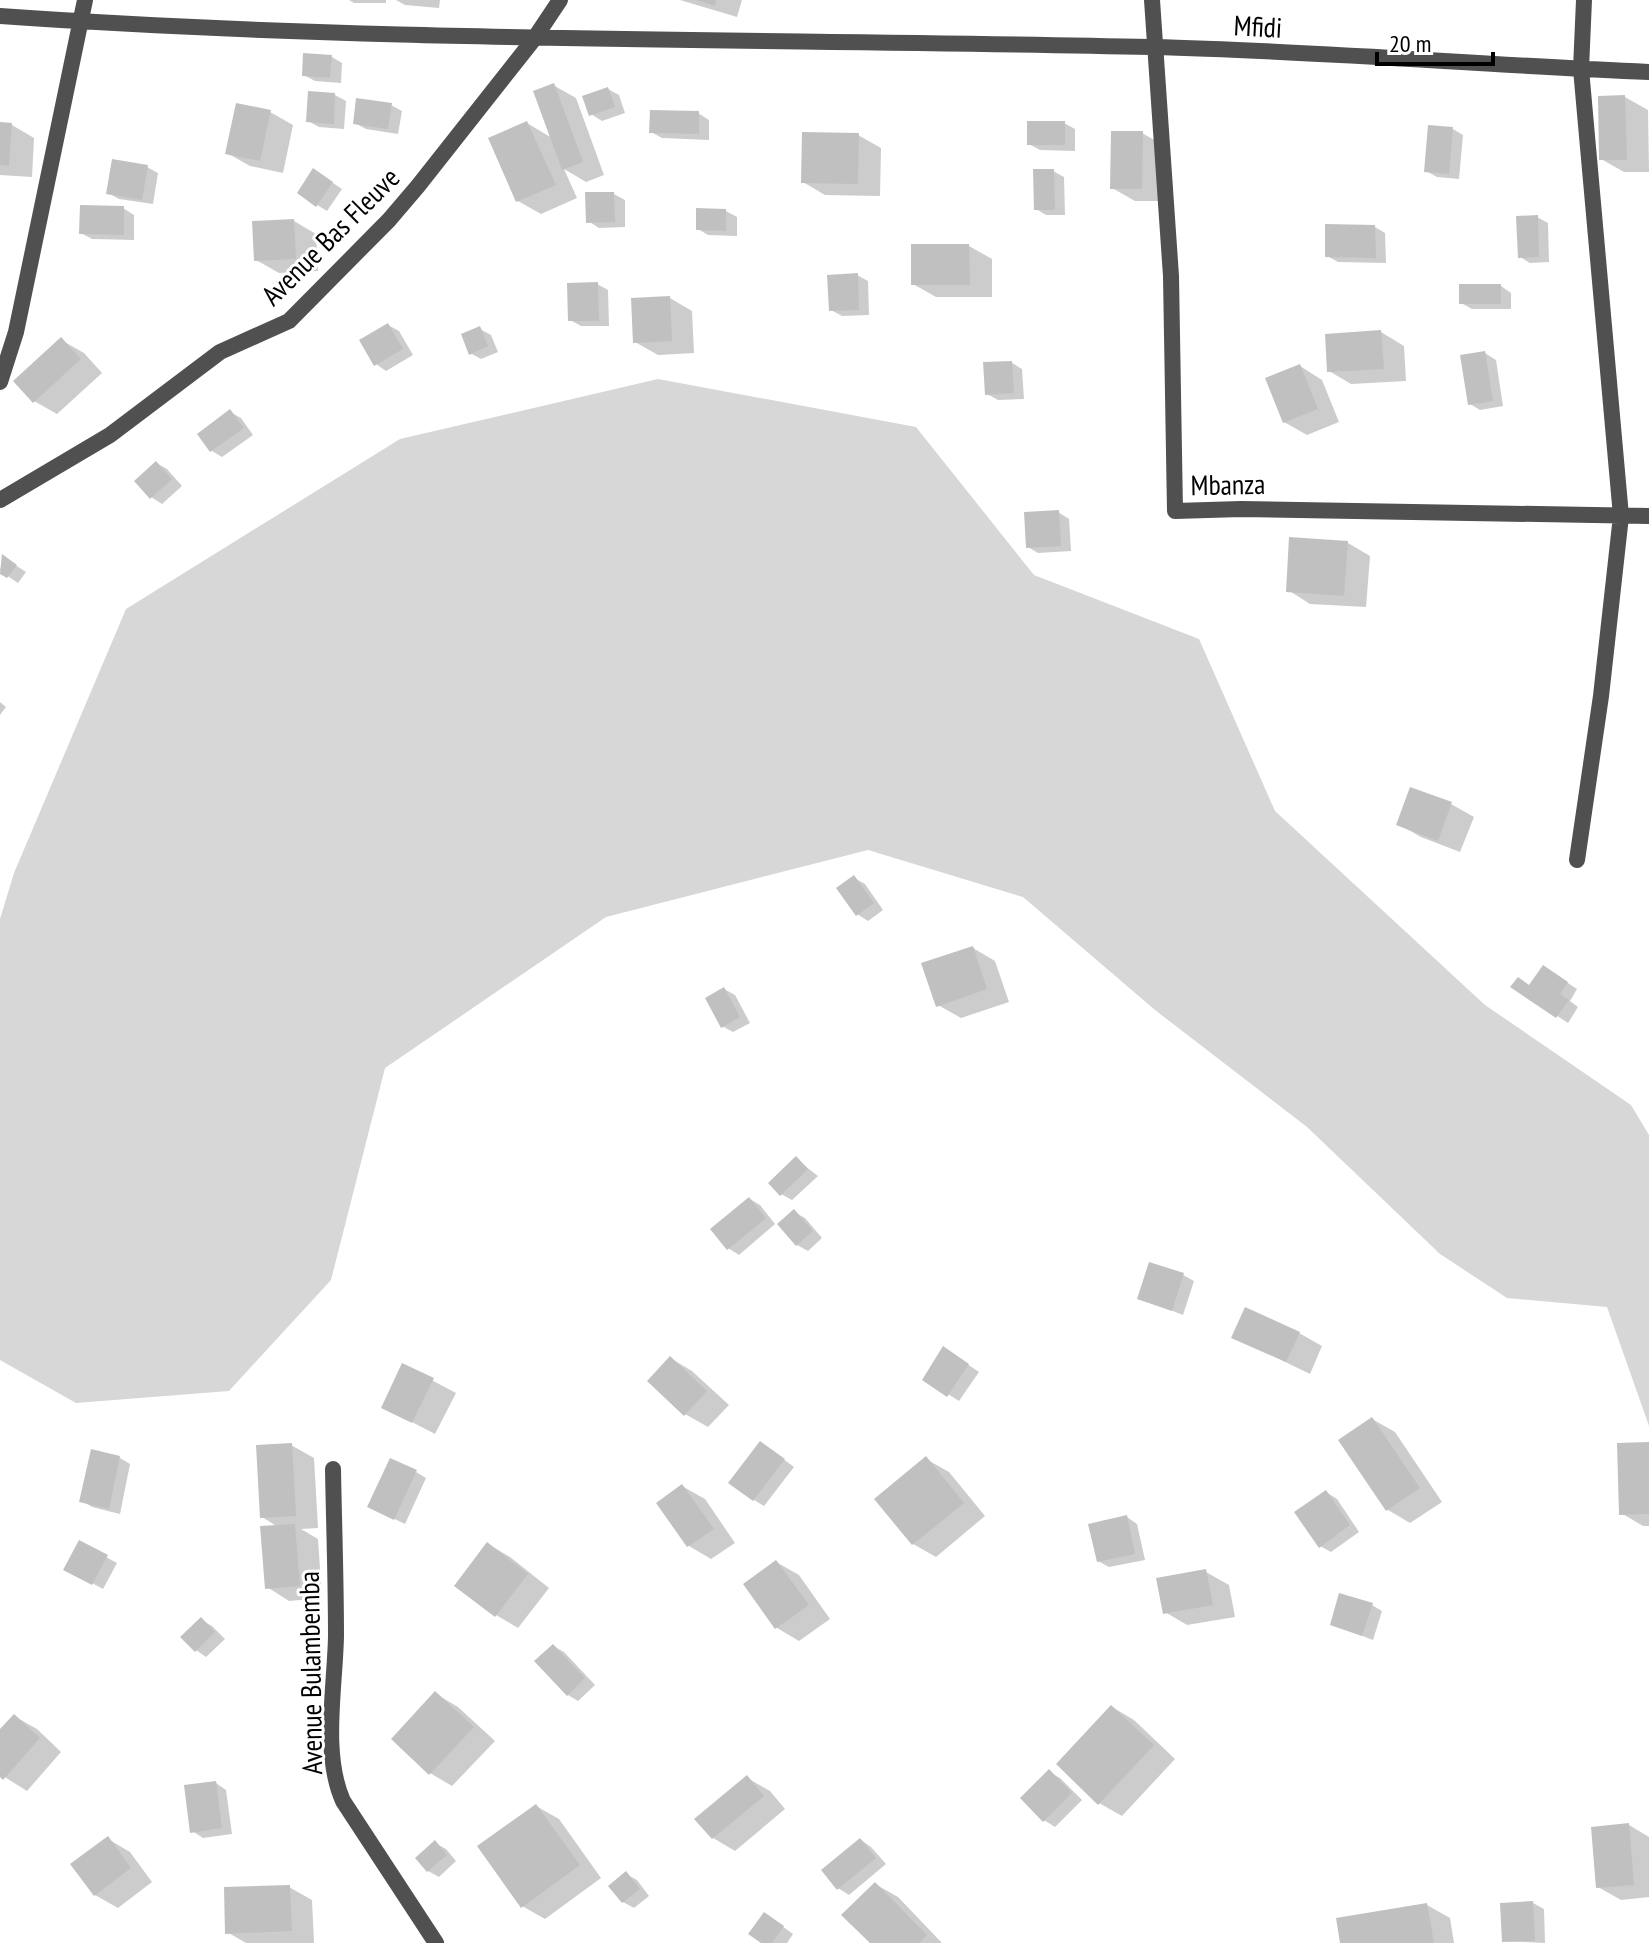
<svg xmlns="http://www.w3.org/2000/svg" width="1649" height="1943" viewBox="0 0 1649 1943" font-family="'PT Sans Narrow',sans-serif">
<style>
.green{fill:#d7d7d7}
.shadow{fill:#0003}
.building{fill:#c0c0c0}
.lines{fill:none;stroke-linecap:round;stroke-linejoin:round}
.minor{stroke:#505050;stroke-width:16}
.labels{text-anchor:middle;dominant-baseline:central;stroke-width:6;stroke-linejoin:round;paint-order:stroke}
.street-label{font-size:28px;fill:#000;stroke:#fff}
</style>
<rect width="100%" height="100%" fill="#fff"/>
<path class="green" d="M658 379 916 427 1034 575 1199 639 1275 811 1485 1005 1631 1105 1649 1135V1426L1607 1307 1507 1298 1440 1254 1307 1127 1155 1010 1023 897 868 850 606 917 385 1068 331 1280 229 1391 76 1403 0 1360V919L14 873 126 609 400 439Z"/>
<path class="shadow" d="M349 0H386V3H354Z
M396 0H440L439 8 405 5Z
M680 0H742L737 17Z
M332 57 342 63 341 83 315 81 304 75Z
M553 85 576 98 604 175 586 182 564 169 577 198 541 214 518 201 527 123 552 138Z
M608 89 619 95 625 113 602 121 591 114Z
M335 95 346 101 344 129 319 127 308 121Z
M1625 97 1648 110 1649 172H1624L1601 159Z
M391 105 402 111 398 134 366 129 355 123Z
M270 112 293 125 283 173 250 166 227 153Z
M698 113 709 120V140L662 138 651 132Z
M1064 123 1075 129V151L1040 150 1029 144Z
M0 124 12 125 34 138 32 177 0 175Z
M1453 129 1463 135 1459 179 1437 177 1426 171Z
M1142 133 1165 146V201H1135L1112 188Z
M858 135 881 148 880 196 825 195 803 182Z
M147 167 158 173 153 204 119 199 108 193Z
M1053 171 1064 177 1065 215H1046L1036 209Z
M324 177 342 189 327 211 317 205Z
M614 194 625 200V227L599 228 588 221Z
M123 208 134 215V240L92 239 81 233Z
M726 211 737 217V236L708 235 698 229Z
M1537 217 1548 223 1549 262 1530 263 1520 257Z
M294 221 316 234 318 271 279 273 256 260Z
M1375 227 1385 233 1386 263 1338 262 1327 256Z
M969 246 992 259V297H936L913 284Z
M857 275 868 281 869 315 842 316 831 310Z
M597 284 608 290 609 326H581L570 320Z
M1501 286 1511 293V309H1472L1461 303Z
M670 298 692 311 694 353 658 355 635 342Z
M388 325 399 331 413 355 386 371 376 364Z
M480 329 491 335 498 352 481 359 470 353Z
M1381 332 1404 346 1406 381 1351 384 1329 371Z
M61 340 84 353 102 373 57 414 34 401Z
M1485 353 1496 360 1503 406 1480 410 1470 404Z
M1012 363 1022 369 1024 399 998 400 987 394Z
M1300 366 1322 380 1339 422 1307 435 1284 422Z
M230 412 241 418 253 435 222 457 212 451Z
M156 463 167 469 182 486 162 504 151 497Z
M1058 512 1069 519 1071 551 1038 553 1028 547Z
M1348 543 1370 556 1366 607 1310 604 1288 590Z
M3 557 26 572 18 583 0 571Z
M0 702 6 707 0 715Z
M1411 789 1451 804 1474 817 1460 852 1421 837 1398 824Z
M854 878 865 884 883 910 868 921 857 914Z
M973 948 995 961 1009 1002 961 1018 938 1005Z
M1554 974 1577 989 1570 1001 1578 1007 1568 1023 1513 987H1531Z
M724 989 735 995 750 1023 733 1032 722 1026Z
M796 1159 818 1176 792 1200 781 1194Z
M750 1199 760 1205 775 1224 739 1255 728 1248Z
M794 1212 805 1218 822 1238 808 1251 797 1245Z
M1183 1275 1194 1281 1183 1315 1140 1298Z
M1299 1333 1322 1346 1310 1374 1234 1337Z
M954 1355 979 1372 959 1401 924 1379Z
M670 1358 692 1371 729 1405 708 1427 685 1414Z
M403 1365 456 1393 435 1434 383 1407Z
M1372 1419 1395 1432 1442 1502 1410 1523 1388 1510Z
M1649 1444V1526H1643L1621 1513Z
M291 1445 314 1458 318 1528 301 1529 318 1539 322 1598 289 1601 267 1587 278 1527 262 1517Z
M771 1450 794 1467 764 1506 754 1500Z
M93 1452 120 1458 130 1464 120 1514 92 1507 82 1501Z
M926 1459 949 1472 985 1516 936 1557 913 1544Z
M416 1472 426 1478 405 1524 380 1512Z
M682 1486 705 1499 735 1543 711 1559 689 1546Z
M1326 1492 1337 1499 1359 1532 1331 1552 1320 1546Z
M1127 1517 1137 1524 1145 1560 1109 1567 1098 1561Z
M80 1543 117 1563 103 1589 66 1569Z
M488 1544 510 1557 549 1588 518 1628 496 1615Z
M776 1562 799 1575 830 1619 799 1641 777 1628 746 1585Z
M1206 1572 1229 1585 1235 1617 1187 1625 1165 1612Z
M1372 1605 1382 1611 1373 1640 1332 1624Z
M201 1620 212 1626 225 1639 206 1657 196 1650Z
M553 1646 564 1652 595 1685 578 1701 568 1695Z
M436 1694 458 1707 495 1741 452 1786 430 1773Z
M1112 1707 1134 1720 1175 1759 1122 1816 1099 1803Z
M14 1716 37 1729 61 1752 27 1791 0 1774V1732Z
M1049 1772 1060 1778 1082 1800 1055 1827 1044 1820Z
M747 1778 770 1791 785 1809 735 1851 713 1838Z
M216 1783 226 1790 232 1834 203 1838 192 1831Z
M536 1806 559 1819 601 1878 545 1919 522 1906Z
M1629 1825 1649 1837V1897L1621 1900 1598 1887Z
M108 1839 130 1852 152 1882 118 1908 95 1895Z
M861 1840 871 1847 886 1864 849 1895 838 1888Z
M435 1843 446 1849 456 1861 439 1877 428 1871Z
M626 1874 637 1880 649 1896 634 1908 623 1902Z
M875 1884 898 1897 942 1943H872Z
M289 1887 312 1900 314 1943H246L227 1932Z
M1533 1903 1544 1909 1545 1943 1504 1941Z
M1427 1905 1450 1918 1454 1943H1342Z
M775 1921 793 1934 787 1943H764Z"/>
<path class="building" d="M696 0H716L715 6Z
M303 53 332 55 330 78 302 76Z
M554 83 583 162 562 170 533 91Z
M608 87 615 107 589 116 582 96Z
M308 91 335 93 334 124 306 122Z
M1625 95 1627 160H1599L1598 96Z
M356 98 392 103 388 129 353 124Z
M236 103 271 110 260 161 225 154Z
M650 110 699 111V134L649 133Z
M527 121 556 185 516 202 488 138Z
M1027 121H1065V145H1027Z
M0 122 12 123 9 166 0 165Z
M1428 125 1453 127 1449 174 1424 172Z
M1111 131H1143L1142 189H1110Z
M802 132 859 133 858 184 801 183Z
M112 159 148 165 142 200 106 194Z
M313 168 333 182 316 207 297 193Z
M1033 169H1054L1055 210H1034Z
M585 192H614L615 222 586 223Z
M80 205 124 206V235L79 234Z
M696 208 726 209V231L696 230Z
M1538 215 1539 257 1518 258 1516 216Z
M294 219 296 259 254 261 252 221Z
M1325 224 1375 225 1376 258 1325 257Z
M911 244H969L970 285H911Z
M858 273 859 310 829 311 827 275Z
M598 282 599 321H568L567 283Z
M1459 284H1501V304H1459Z
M670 296 672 341 633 343 631 298Z
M388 323 403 349 374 366 359 340Z
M480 326 488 346 469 355 461 334Z
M1381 330 1384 369 1327 372 1325 334Z
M61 337 81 359 33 403 13 381Z
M1485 351 1493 401 1468 405 1460 355Z
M1012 361 1014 393 985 395 983 362Z
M1300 364 1318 409 1283 423 1265 378Z
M230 409 244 428 210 452 197 434Z
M156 461 172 479 150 499 134 481Z
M1059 510 1061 546 1026 548 1024 512Z
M1289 537 1348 541 1344 596 1286 592Z
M2 554 17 565 7 578 0 574Z
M1410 787 1452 802 1438 841 1396 825Z
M854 875 874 903 856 916 836 888Z
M973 946 987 989 936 1007 921 963Z
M1543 965 1568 982 1560 994 1569 1000 1556 1018 1510 987 1518 977 1529 985Z
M724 987 740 1017 721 1028 705 998Z
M796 1156 808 1169 780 1196 768 1183Z
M749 1197 766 1218 727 1250 710 1229Z
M794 1209 813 1231 796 1246 777 1224Z
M1149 1262 1184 1273 1172 1311 1137 1299Z
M1245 1307 1300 1332 1286 1362 1231 1338Z
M943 1346 969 1364 947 1397 922 1380Z
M670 1356 707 1391 684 1416 647 1381Z
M402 1363 434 1378 412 1423 381 1408Z
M1372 1417 1420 1488 1386 1511 1338 1440Z
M760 1441 785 1459 753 1501 728 1483Z
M1649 1442V1514L1619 1515 1617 1443Z
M292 1443 296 1516 260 1518 256 1445Z
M91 1449 120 1456 109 1509 79 1502Z
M926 1456 964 1503 912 1545 874 1499Z
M390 1458 417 1470 394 1520 367 1507Z
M682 1484 714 1529 687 1547 656 1503Z
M1326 1490 1350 1525 1319 1548 1294 1512Z
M1127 1515 1135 1554 1097 1562 1088 1524Z
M295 1524 300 1586 265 1589 260 1526Z
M79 1540 108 1555 92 1585 63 1570Z
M487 1542 528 1574 495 1617 454 1586Z
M776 1560 809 1605 775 1629 743 1584Z
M1206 1569 1213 1605 1163 1614 1156 1578Z
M1339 1593 1373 1603 1362 1636 1330 1625Z
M201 1617 215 1632 195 1652 180 1637Z
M553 1644 585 1678 567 1696 534 1661Z
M435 1691 474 1727 429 1775 391 1739Z
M1111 1705 1154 1745 1098 1805 1056 1764Z
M14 1714 40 1738 3 1780 0 1777V1729Z
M1049 1769 1072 1793 1043 1822 1020 1798Z
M747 1775 764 1796 712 1839 694 1819Z
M216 1781 222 1828 190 1833 184 1785Z
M536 1804 580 1865 521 1908 477 1846Z
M1629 1823 1634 1885 1596 1888 1591 1827Z
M108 1836 131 1868 94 1896 70 1864Z
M860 1838 876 1858 837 1890 821 1870Z
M435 1840 447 1855 427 1872 415 1858Z
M626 1871 640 1889 622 1903 608 1886Z
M875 1882 927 1935 919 1943H870L841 1915Z
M290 1885 292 1931 225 1934 224 1887Z
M1533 1901 1535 1941 1502 1942 1500 1903Z
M1427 1903 1434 1943H1340L1336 1918Z
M764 1912 784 1926 772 1943H761L748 1934Z"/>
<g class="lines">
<path class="minor" d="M1152 0 1171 276 1175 511 1241 509 1649 516
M0 16C383 43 768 38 1152 47 1318 51 1483 65 1649 72
M0 382 16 332 85 0
M0 500 110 435 220 352 289 321 389 220 418 186 534 39 560 0
M1577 860 1601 696 1621 516 1581 69 1584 0
M333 1469C334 1525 336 1580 336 1636 335 1688 322 1754 343 1801L436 1943"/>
</g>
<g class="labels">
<g class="street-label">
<text transform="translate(1258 26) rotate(3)">Mfidi</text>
<text transform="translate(330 236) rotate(-45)">Avenue Bas Fleuve</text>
<text transform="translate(1228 484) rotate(-1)">Mbanza</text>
<text transform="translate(310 1673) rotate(-91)">Avenue Bulambemba</text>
</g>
</g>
<path d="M1377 52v12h116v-12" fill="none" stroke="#000000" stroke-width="4"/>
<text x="1389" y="52" font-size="24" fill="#000000" stroke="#ffffff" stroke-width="6" paint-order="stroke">20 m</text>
</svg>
